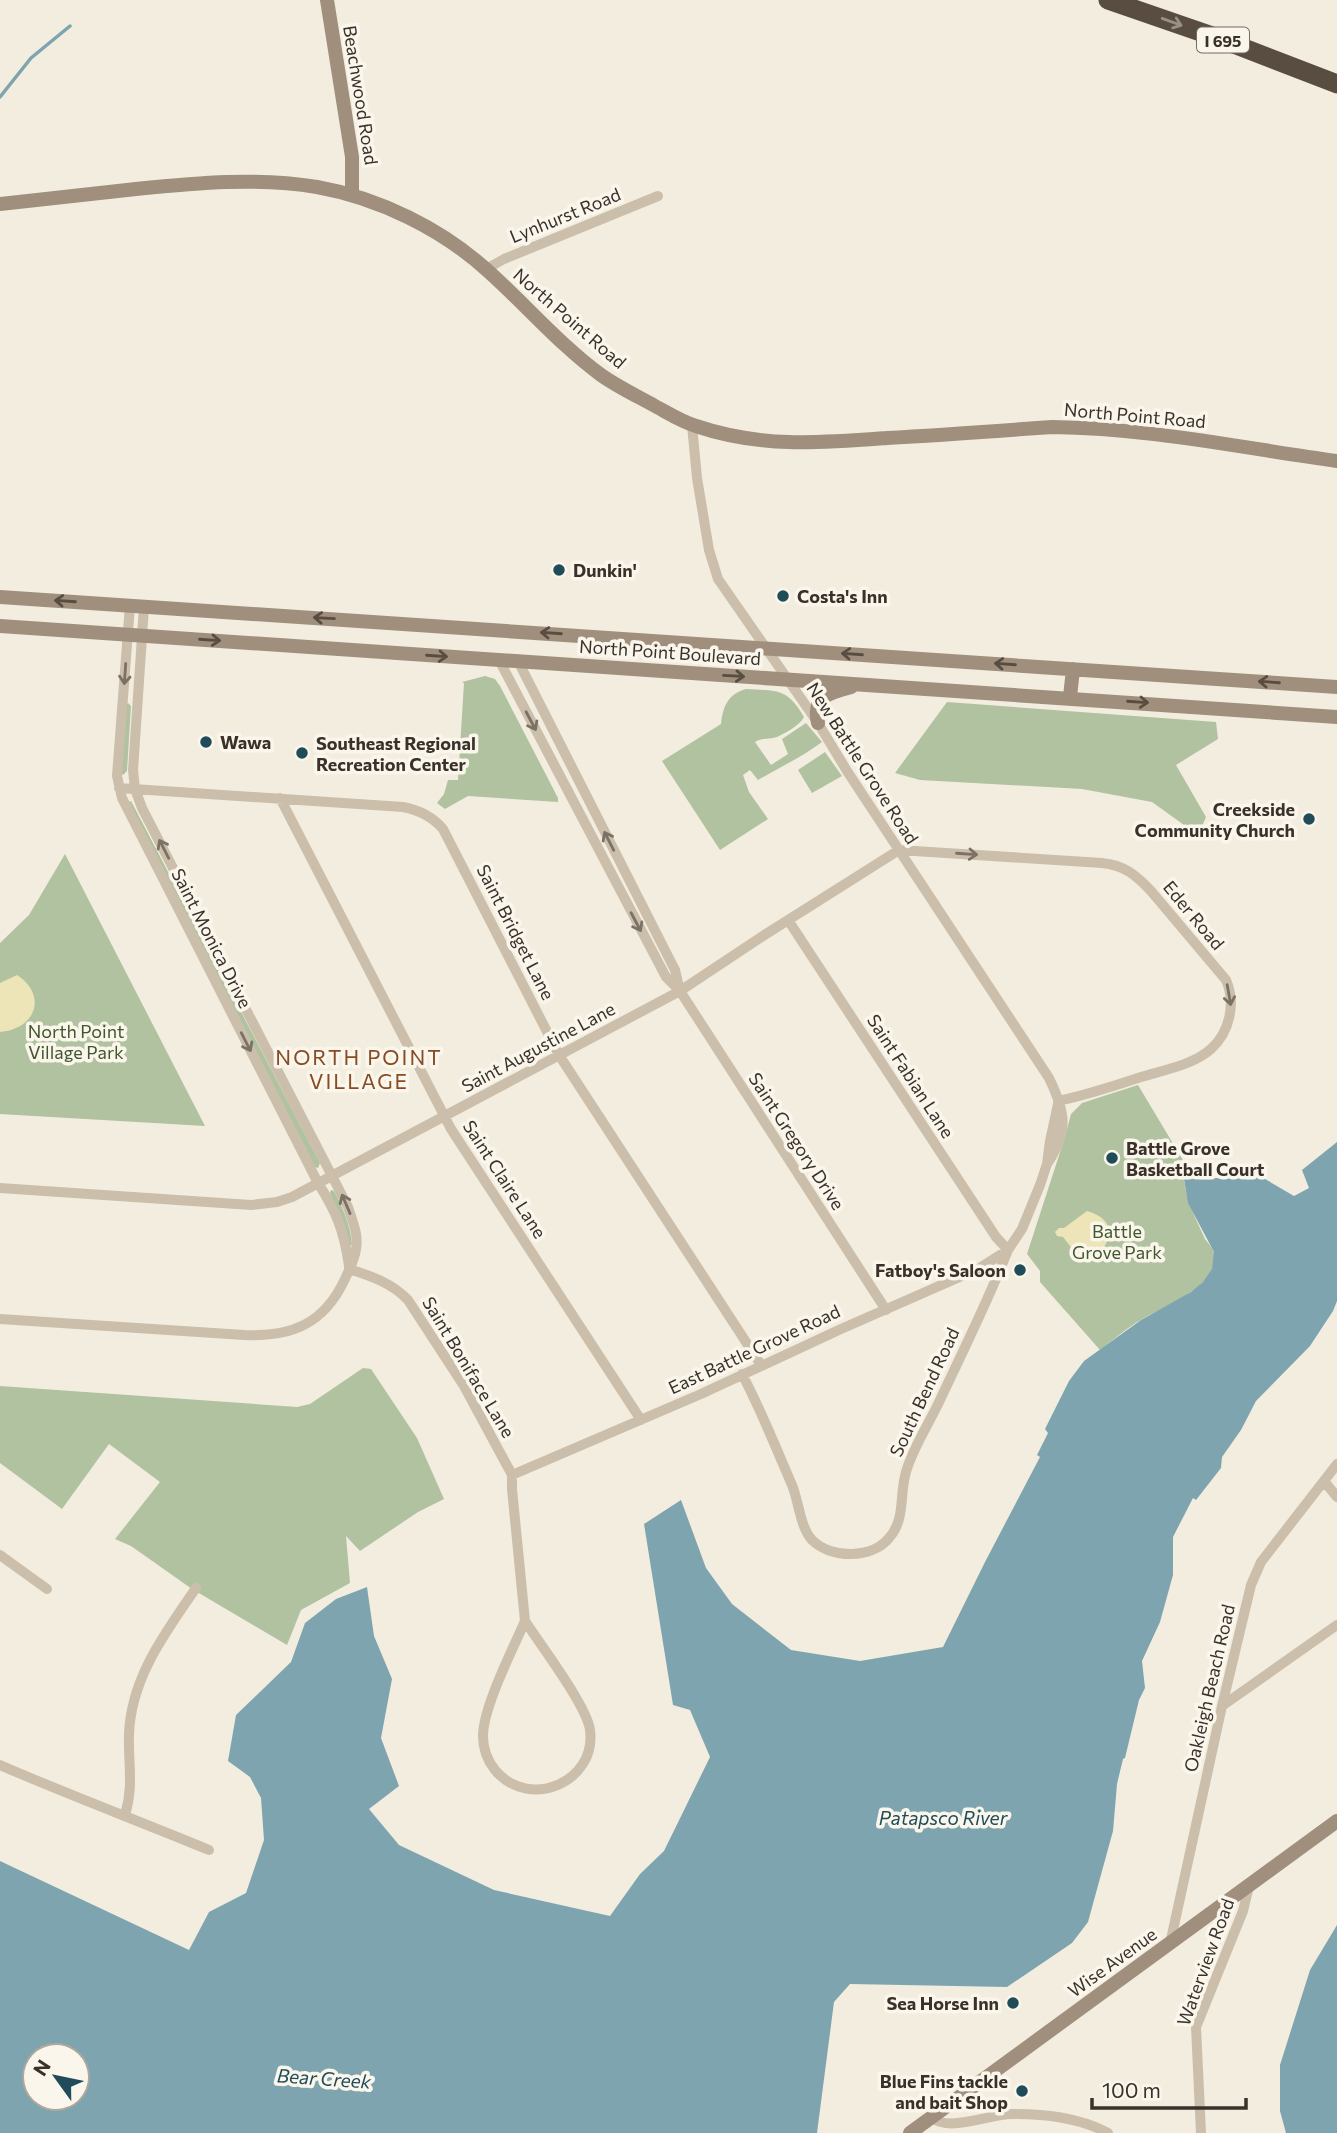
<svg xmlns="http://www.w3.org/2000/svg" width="1337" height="2133" viewBox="0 0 1337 2133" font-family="Commissioner,sans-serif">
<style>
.green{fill:#b0c29f}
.sand{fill:#ede4b7}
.water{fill:#7ea5af;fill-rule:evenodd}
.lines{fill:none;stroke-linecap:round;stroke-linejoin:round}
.stream{stroke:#7ea5af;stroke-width:3.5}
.street{stroke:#cbbfab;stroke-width:10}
.secondary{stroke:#9f8f7c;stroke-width:14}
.highway{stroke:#594d41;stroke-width:19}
.oneway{stroke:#999185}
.oneway2{stroke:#584d43}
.oneway3{stroke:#7b7164}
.poi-dot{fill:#204c5a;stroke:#faf6ec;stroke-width:2.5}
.labels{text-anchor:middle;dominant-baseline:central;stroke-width:7;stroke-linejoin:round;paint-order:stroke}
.shield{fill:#faf6ec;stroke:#736c64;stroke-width:2}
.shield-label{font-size:16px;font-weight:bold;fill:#39312a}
.street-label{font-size:18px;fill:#39312a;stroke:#faf6ec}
.poi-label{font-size:18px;font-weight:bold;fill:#39312a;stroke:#faf6ec;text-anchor:start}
.park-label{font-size:18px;fill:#41572e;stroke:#faf6ec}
.water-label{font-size:19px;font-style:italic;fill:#204c5a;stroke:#faf6ec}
.quarter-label{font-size:21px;letter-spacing:2px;fill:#874c24;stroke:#faf6ec}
</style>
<rect width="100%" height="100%" fill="#f3eddf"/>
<path class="green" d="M485 676 495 679 500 686 558 798V802L468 796 445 809 437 803 444 794 448 780H458L464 683 462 682Z
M746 689C778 691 787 688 804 717 800 725 786 733 777 737 769 740 762 737 755 742L771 765 788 754 782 739 806 723 822 742C802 757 780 767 758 780L750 770 743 775 749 792 768 819 720 850 662 761 721 724C723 706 728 694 746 689Z
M947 702 1216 722 1218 739 1176 765 1206 817 1198 835 1152 802 1082 789 920 780 895 773Z
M128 703 131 706 127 771 123 775 121 773 126 704Z
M825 752 842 776 812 793 798 770Z
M131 801 320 1163 318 1168 315 1167 129 802Z
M65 854 205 1126 0 1114V943L29 915Z
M1138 1085 1193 1177 1184 1179C1186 1201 1196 1219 1205 1239 1208 1243 1213 1248 1214 1253 1221 1285 1165 1306 1144 1318 1128 1327 1114 1339 1100 1350L1040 1282V1271L1027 1254 1065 1137 1071 1114 1082 1103Z
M331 1190 334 1191C343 1208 350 1224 352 1244L350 1246 330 1193Z
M363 1368 371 1369 417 1438 444 1499 418 1512 360 1551 346 1536 350 1583 301 1610 287 1645 192 1589 131 1546 115 1539 160 1482 109 1444 62 1509 0 1463V1386L297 1407 310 1404Z"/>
<path class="sand" d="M17 975C48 995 36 1029 0 1032V983Z
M1087 1211C1118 1220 1113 1241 1093 1260H1081L1063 1237 1057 1236 1055 1232 1059 1228H1064Z"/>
<path class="water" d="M1337 1142V1301L1333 1311 1310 1346 1256 1401 1241 1430 1222 1457 1221 1468 1196 1500 1193 1498 1173 1537V1575L1160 1622 1142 1661 1145 1688 1139 1700 1125 1758 1123 1759 1117 1784 1113 1831 1088 1922 1072 1943 1007 1987 850 1984 834 2002 817 2133H0V1861L189 1950 209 1912 246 1893 264 1840 261 1798 250 1777 228 1761 236 1715 291 1662 305 1623 336 1599 367 1587 374 1636 392 1679 381 1738 399 1786 369 1809 399 1845 494 1890 610 1916 640 1874 664 1851 710 1757 690 1710 673 1705 644 1524 681 1500 706 1568 732 1604 791 1650 860 1661 943 1647 985 1562 1040 1457 1037 1455 1048 1433 1045 1429 1069 1381 1084 1361 1141 1320 1191 1292 1203 1282 1212 1269 1214 1252 1188 1203 1184 1179 1218 1178 1253 1172 1294 1196 1309 1188 1302 1170ZM35 2056H77V2098H35Z
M1337 1925V2133H1286L1280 2111V2065L1310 1970Z"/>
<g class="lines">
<path class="stream" d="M0 97 31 58 70 26"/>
<path class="street" d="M486 269 504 259 658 196
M692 425 697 478 709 550 718 579 818 723 847 771 1049 1078C1066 1113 1069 1131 1047 1164
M130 605 117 776 122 798 318 1183C337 1213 344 1231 349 1266
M499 660 666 977 680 991 886 1310
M518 661 675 970 680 991
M119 788 403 807C419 810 432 816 443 829L559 1055 761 1365
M280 798 451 1129 641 1420
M788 920 996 1237 1008 1250
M0 1188 251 1205 277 1202 292 1197 680 991 766 934 899 850 1102 863C1124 865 1136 875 1151 891L1226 980C1236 1003 1230 1032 1211 1049 1193 1065 1164 1070 1141 1077 1114 1086 1087 1095 1058 1101
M349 1269C371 1276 392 1283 408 1300L464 1386 510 1471 512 1475V1489L525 1621
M0 1319 244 1335C292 1337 324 1324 345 1279 349 1270 355 1259 356 1249 359 1235 352 1220 348 1207L142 808 135 789 133 770 144 607
M742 1374C761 1410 776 1448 792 1485 799 1502 800 1527 812 1540 831 1559 872 1559 889 1538 906 1519 899 1495 906 1472 913 1447 929 1424 940 1400 963 1351 988 1301 1008 1250L1022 1229 1040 1185 1047 1164 1050 1141 1058 1104
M512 1475 701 1394 841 1329 978 1269 1008 1250
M1324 1481 1337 1497
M0 1555 47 1589
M525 1621C540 1644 587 1706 590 1730 597 1782 529 1811 495 1770 487 1760 483 1748 483 1736 483 1707 513 1649 525 1621Z
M1222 1706 1337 1625
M0 1765C69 1795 139 1821 209 1850
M125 1815C134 1785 128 1764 129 1734 131 1678 165 1633 196 1588
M1170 1944 1222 1706 1251 1585 1261 1562 1337 1464
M932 2117C946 2133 991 2114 1011 2114 1044 2114 1078 2117 1108 2133
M1201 2133 1196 2027 1243 1911 1249 1886"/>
<path class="secondary" d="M327 0 352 157V195
M0 204C45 199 90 194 136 189 196 183 257 177 317 187 379 198 442 229 488 271 526 305 560 345 601 375 618 387 637 396 655 406 668 413 682 422 696 426 761 448 820 443 887 438 942 435 997 431 1052 427 1148 428 1242 448 1337 461
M0 597 1337 687
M0 626 1337 717
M1070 697 1073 669
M818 723C812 696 829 693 851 687
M910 2133 1337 1821"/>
<path class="highway" d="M1108 0 1218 38 1337 84"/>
</g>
<defs><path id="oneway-shaft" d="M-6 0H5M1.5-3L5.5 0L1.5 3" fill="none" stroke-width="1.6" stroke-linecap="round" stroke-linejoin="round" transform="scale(1.75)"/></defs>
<use class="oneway" href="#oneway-shaft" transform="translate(1172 22) rotate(20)"/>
<g class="oneway2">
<use href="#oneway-shaft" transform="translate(65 601) rotate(-176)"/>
<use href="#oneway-shaft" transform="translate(324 618) rotate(-177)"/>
<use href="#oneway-shaft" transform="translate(551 633) rotate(-176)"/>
<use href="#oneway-shaft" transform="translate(210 640) rotate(4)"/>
<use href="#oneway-shaft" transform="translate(852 654) rotate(-176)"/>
<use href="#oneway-shaft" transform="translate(437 656) rotate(4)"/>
<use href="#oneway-shaft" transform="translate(1005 664) rotate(-176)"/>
<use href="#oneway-shaft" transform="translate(734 676) rotate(3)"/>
<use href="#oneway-shaft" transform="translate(1269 682) rotate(-176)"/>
<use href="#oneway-shaft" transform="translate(1138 702) rotate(4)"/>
</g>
<g class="oneway3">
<use href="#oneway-shaft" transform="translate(125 674) rotate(94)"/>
<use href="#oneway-shaft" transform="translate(531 721) rotate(62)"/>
<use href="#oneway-shaft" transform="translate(609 841) rotate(-117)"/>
<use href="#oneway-shaft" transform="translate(164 849) rotate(-117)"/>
<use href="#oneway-shaft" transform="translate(967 854) rotate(4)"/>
<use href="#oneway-shaft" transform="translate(636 922) rotate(62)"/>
<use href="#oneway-shaft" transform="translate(1229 995) rotate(80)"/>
<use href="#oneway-shaft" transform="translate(246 1042) rotate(63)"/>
<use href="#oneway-shaft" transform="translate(346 1204) rotate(-113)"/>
</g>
<g class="poi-dot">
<circle cx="559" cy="570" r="7"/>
<circle cx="783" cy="596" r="7"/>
<circle cx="206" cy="742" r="7"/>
<circle cx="302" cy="753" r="7"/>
<circle cx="1309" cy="819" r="7"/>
<circle cx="1112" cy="1158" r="7"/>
<circle cx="1020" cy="1270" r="7"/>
<circle cx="1013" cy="2003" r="7"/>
<circle cx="1022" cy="2091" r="7"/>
</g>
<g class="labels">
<rect class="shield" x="1197" y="27.5" width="52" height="25" rx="5"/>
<g class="shield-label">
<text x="1223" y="40">I 695</text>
</g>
<g class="street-label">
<text transform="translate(361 95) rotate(81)">Beachwood Road</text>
<text transform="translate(565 215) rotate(-22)">Lynhurst Road</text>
<text transform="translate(570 318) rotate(41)">North Point Road</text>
<text transform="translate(1135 415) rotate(5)">North Point Road</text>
<text transform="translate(670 652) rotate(4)">North Point Boulevard</text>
<text transform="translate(863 763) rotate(57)">New Battle Grove Road</text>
<text transform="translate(1194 915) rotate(50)">Eder Road</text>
<text transform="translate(516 932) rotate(63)">Saint Bridget Lane</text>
<text transform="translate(212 938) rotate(63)">Saint Monica Drive</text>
<text transform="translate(538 1047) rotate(-28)">Saint Augustine Lane</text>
<text transform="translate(911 1076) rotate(57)">Saint Fabian Lane</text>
<text transform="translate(797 1141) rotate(57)">Saint Gregory Drive</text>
<text transform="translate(505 1179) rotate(57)">Saint Claire Lane</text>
<text transform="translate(754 1349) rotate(-25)">East Battle Grove Road</text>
<text transform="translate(469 1367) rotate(59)">Saint Boniface Lane</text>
<text transform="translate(924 1392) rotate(-65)">South Bend Road</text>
<text transform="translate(1209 1688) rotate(-77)">Oakleigh Beach Road</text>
<text transform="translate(1112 1962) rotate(-36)">Wise Avenue</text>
<text transform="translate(1205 1962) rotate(-70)">Waterview Road</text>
</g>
<g class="poi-label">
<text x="573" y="570">Dunkin'</text>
<text x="797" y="596">Costa's Inn</text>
<text x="220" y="742">Wawa</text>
<text x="316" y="743">Southeast Regional<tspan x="316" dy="21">Recreation Center</tspan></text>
<text x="1295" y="809" text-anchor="end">Creekside<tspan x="1295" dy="21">Community Church</tspan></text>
<text x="1126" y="1148">Battle Grove<tspan x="1126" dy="21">Basketball Court</tspan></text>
<text x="1006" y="1270" text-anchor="end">Fatboy's Saloon</text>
<text x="999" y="2003" text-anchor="end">Sea Horse Inn</text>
<text x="1008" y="2081" text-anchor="end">Blue Fins tackle<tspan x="1008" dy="21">and bait Shop</tspan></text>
</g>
<g class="park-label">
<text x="76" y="1031">North Point<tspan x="76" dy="21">Village Park</tspan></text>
<text x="1117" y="1231">Battle<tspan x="1117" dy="21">Grove Park</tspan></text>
</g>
<g class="water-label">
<text x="943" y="1817">Patapsco River</text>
<text transform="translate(324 2078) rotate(4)">Bear Creek</text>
</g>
<g class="quarter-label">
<text x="359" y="1056">NORTH POINT<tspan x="359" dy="24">VILLAGE</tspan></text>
</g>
</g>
<g transform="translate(56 2077) rotate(303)"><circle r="33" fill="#faf6ec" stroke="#ada79e" stroke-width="2"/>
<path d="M0-5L12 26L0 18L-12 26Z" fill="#204c5a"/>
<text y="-10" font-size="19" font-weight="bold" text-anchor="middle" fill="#39312a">N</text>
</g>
<path d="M1092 2098v10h154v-10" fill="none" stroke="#39312a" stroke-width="3.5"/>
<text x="1102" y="2098" font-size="21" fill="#39312a" stroke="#faf6ec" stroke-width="5" paint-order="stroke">100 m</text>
</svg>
